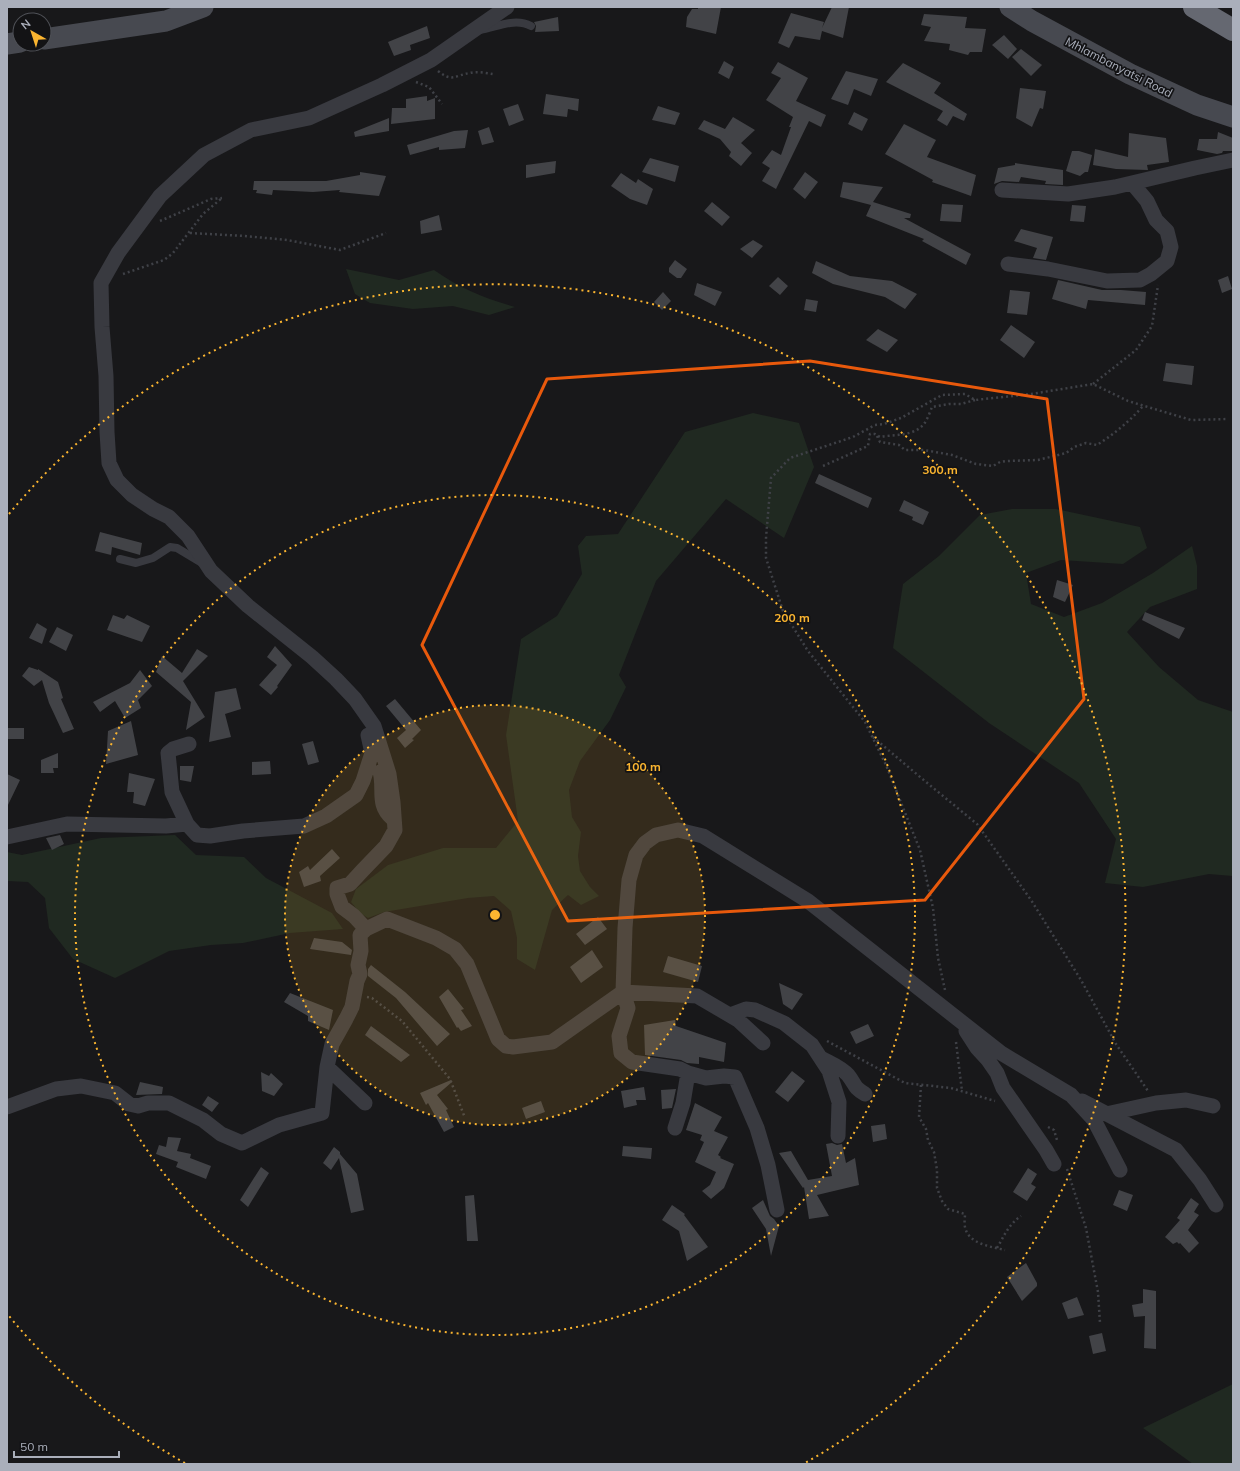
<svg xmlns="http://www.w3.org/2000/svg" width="1240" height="1471" viewBox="0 0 1240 1471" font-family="Mulish,sans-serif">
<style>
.green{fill:#202921}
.building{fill:#424347}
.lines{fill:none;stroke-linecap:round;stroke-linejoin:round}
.path{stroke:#3f4147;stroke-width:2.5;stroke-dasharray:2 3;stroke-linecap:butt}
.service{stroke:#393a40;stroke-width:8}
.minor{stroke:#393a40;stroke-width:15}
.secondary{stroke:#474950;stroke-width:21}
.motorway{stroke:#656871;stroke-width:22}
.marked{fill:none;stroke:#e8590c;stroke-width:3;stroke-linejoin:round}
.ring{fill:none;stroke:#fbb530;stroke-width:2;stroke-dasharray:2 4}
.labels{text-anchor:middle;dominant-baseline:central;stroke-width:3.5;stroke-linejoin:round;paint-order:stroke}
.street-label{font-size:12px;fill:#aaafbb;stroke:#131315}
.centre{fill:#fbb530;stroke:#131315;stroke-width:2}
.ring-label{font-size:12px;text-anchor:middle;font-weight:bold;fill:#fbb530;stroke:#131315;stroke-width:3.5;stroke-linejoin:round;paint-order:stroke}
</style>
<rect width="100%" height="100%" fill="#18181a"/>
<path class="green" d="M346 269 399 280 434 270C461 289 484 298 515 307L489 315 453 306 413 309 370 303 355 294Z
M753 413 799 423 814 467 784 538 726 499 656 581 619 675 626 687 610 720 580 761 569 790 572 817 581 832 578 856 580 871 590 887 599 896 581 905 568 895 552 910 535 970 517 959V938L511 911 494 896 468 898 384 912 368 918 360 913 351 902 356 889 388 865 443 848H496L518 821 506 735 521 639 557 616 582 574 578 546 586 536 618 534 685 432Z
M1012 509H1056L1140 527 1147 548 1123 564 1061 560 1026 573 1031 604 1064 617 1102 603 1153 573 1192 546 1197 566V589L1150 607 1127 632 1159 667 1198 700 1233 712V876L1209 874 1143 887 1105 883 1116 839 1079 783 989 723 893 648 903 584 939 556 980 515Z
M175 835 196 855 244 857 266 878 332 913 343 929 290 933 243 943 211 945 169 951 115 978 73 959 49 928 45 898 28 882 7 881V852L22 855 101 838Z
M1233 1384V1464H1193L1143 1428Z"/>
<path class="building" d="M698 7H721L716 34 686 27 687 17 692 9H698Z
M832 7H849L843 38 822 31 820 40 795 36 789 48 778 43 791 13 824 22 822 28Z
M924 14 967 17 965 28 986 29 982 52H970L968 55 949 50 950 44 924 41 931 27 921 25Z
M558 17 559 31 535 32 536 26 534 22Z
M427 26 430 38 410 45 411 50 394 56 388 42Z
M1004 35 1017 49 1008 59 992 45Z
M1021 49 1042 65 1031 76 1012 57Z
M724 61 734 67 729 79 718 73Z
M778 62 808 78 796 101 826 115 821 127 809 121 776 189 762 181 770 168 762 163 772 150 781 155 791 127H789L793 117 766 100 781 78 771 73Z
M903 63 941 83 934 93 967 114 964 121 953 116 947 126 937 120 943 111 886 82Z
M846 71 878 79 871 96 854 89 848 105 831 99Z
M1020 88 1046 91 1043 109 1040 108 1032 127 1016 118Z
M546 94 579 99 578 111 568 109 567 117 543 114Z
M427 96V101L435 98V119L391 124 392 108H406V99Z
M518 104 524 120 509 126 503 109Z
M658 106 680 113 675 125 652 120Z
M854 112 868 119 862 131 848 124Z
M733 117 755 130 741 143 752 153 741 166 729 156 731 152 720 139 698 129 704 120 725 129Z
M389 118V131L355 137 354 132Z
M904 124 936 140 927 157 976 175 971 196 932 182 933 180 885 154Z
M489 127 494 142 482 145 478 131Z
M468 130 465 148 439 150V147L410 155 407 145 454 131Z
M1218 132 1233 138V151H1223L1222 153 1217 154 1197 150 1199 139H1217Z
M1129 133 1166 138 1169 162 1147 165 1148 170 1116 169 1093 165 1095 149 1128 157Z
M1072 151H1079L1092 155 1088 172H1085L1080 176 1066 171Z
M650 158 679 166 675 182 642 172Z
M556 161 555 173 526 178V165Z
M1015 163 1063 170V185L1045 184 1046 181 1021 177 1019 182 1002 181 994 184 998 168 1015 165Z
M360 172 386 176 379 196 339 192 340 190 313 192 273 190 272 195 256 193 257 190H253L254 181H326L360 175Z
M805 172 818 182 805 199 793 189Z
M621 173 636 183 638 179 653 189 647 205 630 199 611 186Z
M843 182 883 187 873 202 911 214 910 218H904L971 254 966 265 922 241 924 239 866 216 871 205 840 197Z
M712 202 730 217 722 226 704 211Z
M942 204 963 205 961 222 940 221Z
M1072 205 1086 206 1084 222 1070 221Z
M439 215 442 230 421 234 420 221Z
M1021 229 1053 237 1046 260 1033 258 1037 248 1014 241Z
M753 240 763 246 752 258 740 249Z
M675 260 687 269 681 278H677L669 272V268Z
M816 261 850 276 892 281 917 294 905 309 885 297 833 284 812 273Z
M1228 276 1232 289 1222 293 1218 280Z
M778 277 788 286 780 295 769 286Z
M1058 280 1102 290H1121L1146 292 1145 305 1088 300 1086 309 1052 299Z
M697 283 722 292 715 306 694 295Z
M1010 290 1030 292 1027 315 1007 313Z
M663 292 671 301 662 310 654 302Z
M806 299 818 301 816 312 804 310Z
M1011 325 1035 342 1024 358 1000 340Z
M878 329 898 340 887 352 866 340Z
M1166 363 1194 366 1192 385 1163 381Z
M819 474 872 498 868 508 815 483Z
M904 500 929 512 923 525 912 520 913 517 899 511Z
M100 532 142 543 140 555 112 547 111 555 95 551Z
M1057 580 1073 585 1065 602 1053 597Z
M1145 612 1185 628 1179 639 1142 620Z
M113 615 124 619 127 615 150 626 142 642 107 630Z
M37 623 47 629 42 644 29 638Z
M57 627 73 635 66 651 49 642Z
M275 646 292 665 277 686 278 687 271 695 259 685 277 665 267 657Z
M197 649 208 656 183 681 205 717 186 730 191 702 156 672 162 656 182 673Z
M29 667 38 670V669L58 682 63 698 61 699 74 729 63 733 49 703 42 680 34 686 22 676Z
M140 670 152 686 138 700 141 708 125 718 115 701 100 712 93 702 130 683Z
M236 688 241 709 225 714 231 737 209 742 215 692Z
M395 699 421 730 412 739 414 740 405 748 397 738 406 730 386 706Z
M131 721 138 755 106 764 108 731Z
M8 728H24V739H8Z
M313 741 319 762 308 765 302 744Z
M58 753V768H53L54 773H41V760Z
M270 761 271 774 252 775V762Z
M180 766H194L191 782 180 780Z
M129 773 155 779 145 806 133 803 134 792H127Z
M7 774 20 780 7 807Z
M60 835 64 844 52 850 46 838Z
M332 849 340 858 320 876 321 881 304 887 299 872 308 866 310 870Z
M598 917 607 929 585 945 576 934Z
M314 938 342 942 352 950 351 955 310 949Z
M592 950 603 967 581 983 570 967Z
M668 956 702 966 698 982 663 972Z
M371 965 405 992 450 1034 437 1046 396 998 368 976V969Z
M779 983 803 994 792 1010 783 1004Z
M448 989 464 1009 461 1010 472 1026 461 1031 458 1027 457 1028 439 997Z
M290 993 333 1010 329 1030 308 1021V1016L284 1002Z
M675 1020 676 1026 726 1043 724 1062 699 1057V1064L687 1063 681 1060 645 1055 644 1025Z
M868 1024 874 1036 856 1044 850 1032Z
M371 1026 410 1055 401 1062 365 1035Z
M792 1071 805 1081 788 1102 775 1092Z
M261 1072 269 1076 271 1073 283 1084 274 1096 262 1091Z
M451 1080 452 1082 437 1095 448 1109 446 1110 454 1127 444 1132 428 1103 426 1105 420 1093Z
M140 1082 163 1087 162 1094 136 1095Z
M644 1087 646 1100H636L637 1105 624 1108 621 1091Z
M676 1089 672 1108 662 1109 661 1090Z
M208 1096 219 1103 212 1112 202 1105Z
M541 1101 545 1112 526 1119 522 1108Z
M695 1103 722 1117 714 1131 728 1137 718 1155 721 1157 720 1158 734 1164 724 1188 711 1199 702 1191 710 1185 716 1172 695 1162 704 1142 700 1140 702 1135 686 1130Z
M885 1124 887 1139 873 1142 871 1126Z
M168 1137 181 1138 177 1151 191 1154 190 1158 211 1166 206 1179 176 1167 178 1162 156 1154 159 1145 166 1147Z
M832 1143 837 1145 842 1144 846 1163 855 1158 859 1185 817 1195 829 1216 809 1219 804 1187 803 1188 779 1153 791 1151 808 1180 832 1176 826 1144Z
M623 1146 652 1148 651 1159 622 1156Z
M334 1147 340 1152V1154L357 1174 364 1210 351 1213 339 1158 331 1170 323 1163Z
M261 1167 269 1173 248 1207 240 1200Z
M1028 1168 1037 1174 1031 1184 1036 1187 1027 1201 1013 1192Z
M1119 1190 1133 1195 1127 1211 1113 1205Z
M474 1195 478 1241H467L465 1196Z
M1191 1198 1199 1204 1194 1212 1199 1215 1188 1230 1199 1243 1189 1253 1180 1243 1179 1244 1177 1242 1173 1244 1165 1237 1180 1220 1177 1218Z
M763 1200 770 1216 774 1219 779 1226 771 1256 766 1229 752 1208Z
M672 1205 685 1214 684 1215 708 1247 687 1261 679 1231 662 1220Z
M1026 1263 1037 1283V1286L1022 1301 1007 1277Z
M1143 1289 1156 1291V1349L1144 1348 1145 1316 1134 1317 1132 1305 1143 1303Z
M1077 1297 1084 1315 1068 1319 1062 1303Z
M1102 1333 1106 1351 1093 1354 1089 1336Z"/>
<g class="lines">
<path class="path" d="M438 71C453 83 455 75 470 73 477 71 486 73 493 74
M416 82 429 87 442 104
M160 221 211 199 222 198
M190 233 245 236 287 240 340 250 386 233
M123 274 164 260 173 253 203 214 222 198
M1093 384 1136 350 1152 326 1158 285
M877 436 880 442 899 445 905 450H924L952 455 976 464 993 466 1000 462 1006 461 1038 460 1066 453 1074 447 1086 443 1097 445C1114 434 1130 421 1143 406
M823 466 868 446 870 434H875L880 437C894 434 913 437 924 424 927 420 930 412 932 407L949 404H961L975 400
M873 737 926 782 977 824 1031 900 1081 980 1116 1044 1148 1091
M945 990 938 958 933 908 920 850 886 765 865 722 808 651 783 611 766 558V538L771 478 790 458 853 437 875 425 884 424 901 418 942 395 965 394 975 400 1031 394 1093 384 1128 401 1191 420 1228 419
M367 997 372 998 402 1021 450 1079 465 1118
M827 1041 905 1083 951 1088 995 1101
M956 1042 962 1091
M921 1085 919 1117 926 1129 928 1140 934 1152 937 1170V1188L942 1201 948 1209 965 1214C965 1218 964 1223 965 1227 968 1244 992 1247 1005 1250
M1048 1127 1054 1130 1057 1140
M1067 1169 1086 1228 1098 1292 1100 1323
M997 1248C1004 1236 1009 1224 1021 1216"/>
<path class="service" d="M479 30C496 28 514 17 531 26
M120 559 136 563 153 558 170 547 177 548 202 563"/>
<path class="minor" d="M507 7 431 60 382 85 309 118 251 130 204 155 160 196 118 253 101 283 102 327 106 376 107 432 109 463 117 480 132 495 153 509 169 517 188 536 211 571 248 606 312 657 336 679 355 699 374 726 389 774 393 802 395 830 386 846 362 871 350 884 337 888V894L342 907 354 916 366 929 387 919 436 938 455 949 467 964 498 1039 506 1046 513 1047 552 1042 623 992 628 1008 619 1036 621 1053 632 1062 680 1069 688 1073 706 1078 724 1076 735 1077 757 1128 768 1165 777 1210
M1002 190 1068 194 1115 187 1195 168 1233 160
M1008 264 1048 269 1107 281 1140 280 1151 274 1167 261 1171 247 1167 231 1156 220 1147 201 1132 183
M380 772C385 789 376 804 392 818
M187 824 172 792 168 753 173 749 189 744
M7 837 67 824 166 826 187 824 197 835 210 836 243 831 304 826 326 816 356 795 363 781 372 753 368 735
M730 1015 746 1009 755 1010 784 1023 812 1045 829 1071 839 1102 838 1136
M966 1031 977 1048 988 1060 997 1073 1003 1088 1046 1150 1054 1164
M763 1043 738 1020 697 996 623 992 625 928 629 880 636 855 645 843 656 835 678 830 703 836 808 901 1001 1053 1071 1095 1094 1120 1120 1170
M821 1058C830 1063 841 1067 848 1075 856 1085 853 1087 865 1094
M327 1067 332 1044 346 1019 352 1007 357 981 360 974 358 965 361 951 360 935 366 929
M1082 1101 1176 1150 1200 1180 1216 1205
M7 1107 56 1089 81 1086 115 1093 129 1104 138 1106 148 1103H169L203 1120 221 1134 242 1143 279 1125 322 1113 327 1067 365 1103
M1106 1114 1156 1103 1186 1100 1213 1106
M675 1128 683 1103 688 1073"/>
<path class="secondary" d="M1010 7 1032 21 1130 74 1197 105 1233 117
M44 39 166 21 203 7
M7 44 20 42"/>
<path class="motorway" d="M1194 7 1233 30"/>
</g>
<path class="marked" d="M810 361 1047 399 1084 699 925 900 568 921 422 645 547 379Z"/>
<circle cx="495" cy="915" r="210" fill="#fbb530" fill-opacity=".12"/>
<g class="ring">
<circle cx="495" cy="915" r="210"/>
<circle cx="495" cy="915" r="420"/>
<path d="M185 1463A630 630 0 0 1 9 1316M9 514A630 630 0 1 1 805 1463"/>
</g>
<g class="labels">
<g class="street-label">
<text transform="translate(1119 67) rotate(27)">Mhlambanyatsi Road</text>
</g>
</g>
<circle cx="495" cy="915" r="6" class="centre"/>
<g class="ring-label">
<text x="940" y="474">300 m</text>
<text x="792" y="622">200 m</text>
<text x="643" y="771">100 m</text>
</g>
<rect width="1240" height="1471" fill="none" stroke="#aaafbb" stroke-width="16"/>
<g transform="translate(32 32) rotate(321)"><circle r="19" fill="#131315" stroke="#4f5157"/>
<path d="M0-3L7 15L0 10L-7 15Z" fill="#fbb530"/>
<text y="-6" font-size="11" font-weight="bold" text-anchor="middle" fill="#aaafbb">N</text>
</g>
<path d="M14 1451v6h105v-6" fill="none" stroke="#aaafbb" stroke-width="2"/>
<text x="20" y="1451" font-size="12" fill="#aaafbb" stroke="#131315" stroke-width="3" paint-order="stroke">50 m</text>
</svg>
